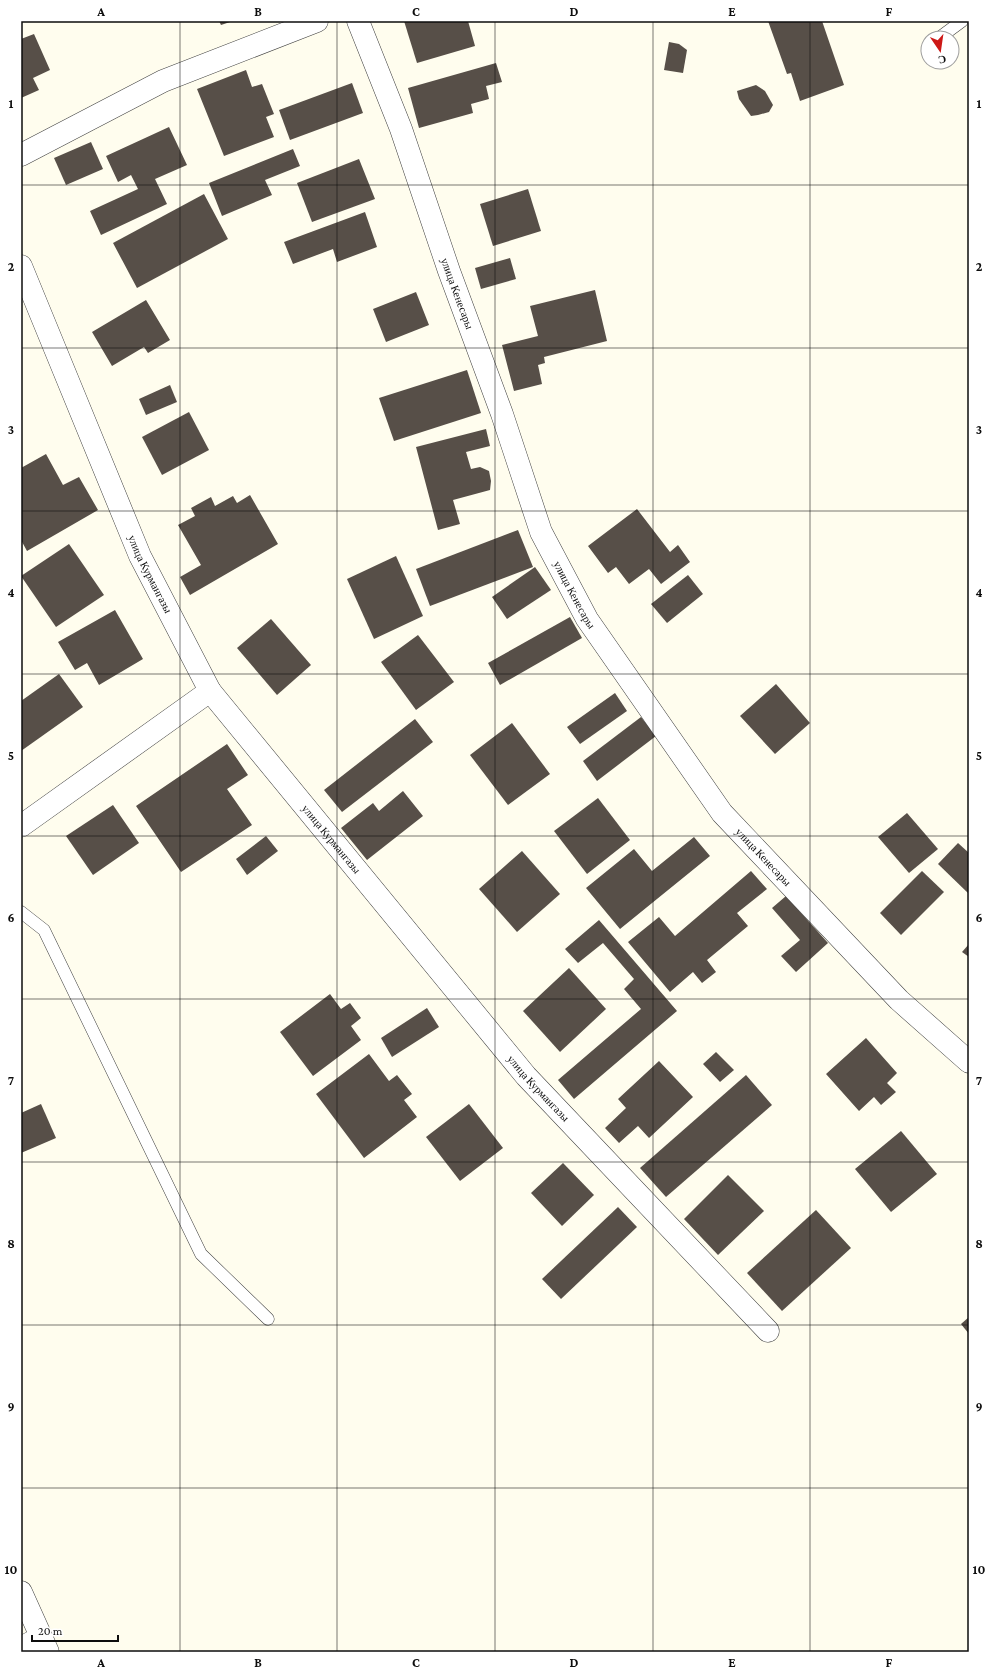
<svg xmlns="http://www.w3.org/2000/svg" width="990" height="1673" font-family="'Crimson Pro',serif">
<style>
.building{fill:#574f48}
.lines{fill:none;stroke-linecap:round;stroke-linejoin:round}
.service-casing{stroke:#404040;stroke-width:13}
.minor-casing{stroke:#404040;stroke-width:23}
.service{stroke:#fff;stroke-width:12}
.minor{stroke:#fff;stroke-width:22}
.grid{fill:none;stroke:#0d0d0d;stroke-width:1;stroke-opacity:0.55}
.labels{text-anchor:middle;stroke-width:4;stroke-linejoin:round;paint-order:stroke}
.street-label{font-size:11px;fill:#0d0d0d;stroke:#fff}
.neatline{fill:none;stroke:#0d0d0d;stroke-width:1.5}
.grid-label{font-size:13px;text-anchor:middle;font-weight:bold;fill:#0d0d0d}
</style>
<rect width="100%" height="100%" fill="#fffdee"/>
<g class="building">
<polygon points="219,21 233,21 221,25"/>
<polygon points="404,21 468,21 475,46 417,63"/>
<polygon points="768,21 822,21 844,85 800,101 791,73 787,74"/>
<polygon points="34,34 50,70 33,78 39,90 21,98 21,39"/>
<polygon points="669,42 679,44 687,50 683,73 664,70"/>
<polygon points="496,63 502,82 486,86 489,99 471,104 473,113 419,128 408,88"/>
<polygon points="246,70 252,87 262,84 274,114 266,117 274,137 224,156 197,89"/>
<polygon points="352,83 363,113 290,140 279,110"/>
<polygon points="756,85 765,91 773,105 769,112 758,115 751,116 739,99 737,91"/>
<polygon points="169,127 187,165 155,179 167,204 101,235 90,211 138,189 131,175 118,182 106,156"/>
<polygon points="91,142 103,169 66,185 54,158"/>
<polygon points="293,149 300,166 265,180 272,195 222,216 209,183"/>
<polygon points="359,159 375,199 312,222 297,183"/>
<polygon points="528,189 541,231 493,246 480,204"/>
<polygon points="204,194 228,239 137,288 113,243"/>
<polygon points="365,212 377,247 337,262 333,249 293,264 284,242"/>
<polygon points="510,258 516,279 481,289 475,268"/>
<polygon points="595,290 607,341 544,357 545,363 538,365 542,384 514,391 502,345 538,336 530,306"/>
<polygon points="416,292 429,325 386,342 373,309"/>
<polygon points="146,300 170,340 148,353 144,347 112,366 92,332"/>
<polygon points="467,370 481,413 394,441 379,398"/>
<polygon points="170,385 177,402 146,415 139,399"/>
<polygon points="189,412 209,450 162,475 142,437"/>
<polygon points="486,429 490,446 466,452 471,469 480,467 489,471 491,481 490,490 453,500 460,524 438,530 416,447"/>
<polygon points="46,454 63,485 79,477 98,510 27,551 21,540 21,468"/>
<polygon points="250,495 278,544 190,595 180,577 201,565 178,525 195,516 191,508 211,497 215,506 233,496 237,503"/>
<polygon points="637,509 670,552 678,545 690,562 661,584 649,569 629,584 616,567 608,573 588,546"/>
<polygon points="518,530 533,567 430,606 416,569"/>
<polygon points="69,544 104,595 56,627 21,576"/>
<polygon points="396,556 423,616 374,639 347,579"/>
<polygon points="535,567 551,590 507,619 492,597"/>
<polygon points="688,575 703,594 667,623 651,604"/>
<polygon points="115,610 143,659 99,685 87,663 75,670 58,642"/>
<polygon points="570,617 582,638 500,685 488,663"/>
<polygon points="271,619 311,665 277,695 237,648"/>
<polygon points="418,635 454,682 416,710 381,662"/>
<polygon points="59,674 83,707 21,751 21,701"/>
<polygon points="776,684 810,723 775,754 740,716"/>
<polygon points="615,693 627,711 580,744 567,727"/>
<polygon points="641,717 656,736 597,781 583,761"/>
<polygon points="415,719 433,742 342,812 324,790"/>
<polygon points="512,723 550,774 508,805 470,755"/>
<polygon points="227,744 248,775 227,789 252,825 181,872 136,806"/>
<polygon points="403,791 423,816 367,860 341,828 373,803 379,811"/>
<polygon points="598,798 630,840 587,874 554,831"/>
<polygon points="113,805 139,843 93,875 66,836"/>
<polygon points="907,813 938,849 909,873 878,837"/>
<polygon points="266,836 278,851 247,875 236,859"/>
<polygon points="694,837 710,856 620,929 586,888 634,849 652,871"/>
<polygon points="958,843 969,853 969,894 938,864"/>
<polygon points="522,851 560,894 517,932 479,889"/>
<polygon points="751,871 767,889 737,913 748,926 707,960 716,972 702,983 693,972 670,992 628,942 659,917 675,936"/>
<polygon points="922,871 944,892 901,935 880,913"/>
<polygon points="786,896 828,943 796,972 781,956 800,940 772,908"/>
<polygon points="599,920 677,1011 574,1099 558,1080 641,1009 624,989 634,979 603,943 578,963 565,949"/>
<polygon points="969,944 969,957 962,952"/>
<polygon points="569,968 606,1009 560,1052 523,1011"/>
<polygon points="330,994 341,1009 350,1003 361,1018 351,1026 361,1040 313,1076 280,1032"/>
<polygon points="427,1008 439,1027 392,1057 381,1038"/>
<polygon points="866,1038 897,1073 887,1083 896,1092 881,1105 874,1097 859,1111 826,1074"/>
<polygon points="716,1052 734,1070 720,1082 703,1064"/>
<polygon points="369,1054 389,1081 397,1075 412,1094 404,1100 417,1117 364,1158 316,1094"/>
<polygon points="659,1061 693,1097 649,1138 638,1126 619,1143 605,1128 626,1108 618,1099"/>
<polygon points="746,1075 772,1105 666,1197 640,1168"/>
<polygon points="41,1104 56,1138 21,1153 21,1113"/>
<polygon points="469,1104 503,1148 460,1181 426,1137"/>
<polygon points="901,1131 937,1174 891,1212 855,1169"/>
<polygon points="563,1163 594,1195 562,1226 531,1193"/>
<polygon points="728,1175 764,1211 718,1255 684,1219"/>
<polygon points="618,1207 637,1227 561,1299 542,1279"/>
<polygon points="816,1210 851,1248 782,1311 747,1273"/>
<polygon points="969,1317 969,1334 961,1324"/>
</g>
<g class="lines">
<g class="service-casing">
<g id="service">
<polyline points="939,38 962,21"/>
<polyline points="21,912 44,930 201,1254 268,1319"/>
</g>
</g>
<g class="minor-casing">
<g id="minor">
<path id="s1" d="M358 21 401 129 449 271 502 414 541 532 587 619 722 813 899 1000 969 1062"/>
<polyline points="21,155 163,81 317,21"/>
<path id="s2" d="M21 266 140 556 210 691 526 1076 768 1331"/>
<polyline points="21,826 210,691"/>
<polyline points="21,1592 48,1652"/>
<polyline points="21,1648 41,1637"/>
</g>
</g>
<use href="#service" class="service"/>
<use href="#minor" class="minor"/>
</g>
<path class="grid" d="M180 21V1652M337 21V1652M495 21V1652M653 21V1652M810 21V1652M21 185H969M21 348H969M21 511H969M21 674H969M21 836H969M21 999H969M21 1162H969M21 1325H969M21 1488H969"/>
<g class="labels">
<g class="street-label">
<text dy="4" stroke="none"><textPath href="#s1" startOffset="290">улица Кенесары</textPath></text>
<text dy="4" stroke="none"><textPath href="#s2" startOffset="334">улица Курмангазы</textPath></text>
<text dy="4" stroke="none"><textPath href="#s1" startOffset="614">улица Кенесары</textPath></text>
<text dy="4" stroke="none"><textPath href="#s2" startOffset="657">улица Курмангазы</textPath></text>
<text dy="4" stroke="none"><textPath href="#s1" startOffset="938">улица Кенесары</textPath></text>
<text dy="4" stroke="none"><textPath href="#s2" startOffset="981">улица Курмангазы</textPath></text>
</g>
</g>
<rect width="990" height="1673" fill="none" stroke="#ffffff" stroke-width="44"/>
<g transform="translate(940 50) rotate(167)"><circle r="19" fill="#ffffff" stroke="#9e9e9e"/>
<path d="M0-3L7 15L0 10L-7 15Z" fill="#cd1816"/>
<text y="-6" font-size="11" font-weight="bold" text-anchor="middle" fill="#0d0d0d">С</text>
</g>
<path d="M32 1635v6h86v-6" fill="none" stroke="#0d0d0d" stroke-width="2"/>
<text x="38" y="1635" font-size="12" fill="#0d0d0d" stroke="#ffffff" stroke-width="3" paint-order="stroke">20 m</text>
<rect x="22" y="22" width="946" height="1629" class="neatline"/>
<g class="grid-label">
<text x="101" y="16">A</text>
<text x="258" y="16">B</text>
<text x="416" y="16">C</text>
<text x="574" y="16">D</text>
<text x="732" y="16">E</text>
<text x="889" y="16">F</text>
<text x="11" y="108">1</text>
<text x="979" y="108">1</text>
<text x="11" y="271">2</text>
<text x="979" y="271">2</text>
<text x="11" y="434">3</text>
<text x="979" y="434">3</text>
<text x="11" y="597">4</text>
<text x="979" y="597">4</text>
<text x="11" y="760">5</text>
<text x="979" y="760">5</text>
<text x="11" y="922">6</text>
<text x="979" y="922">6</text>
<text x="11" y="1085">7</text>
<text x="979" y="1085">7</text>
<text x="11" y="1248">8</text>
<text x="979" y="1248">8</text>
<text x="11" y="1411">9</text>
<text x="979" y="1411">9</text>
<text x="11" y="1574">10</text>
<text x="979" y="1574">10</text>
<text x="101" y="1667">A</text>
<text x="258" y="1667">B</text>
<text x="416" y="1667">C</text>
<text x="574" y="1667">D</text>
<text x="732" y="1667">E</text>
<text x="889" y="1667">F</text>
</g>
</svg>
